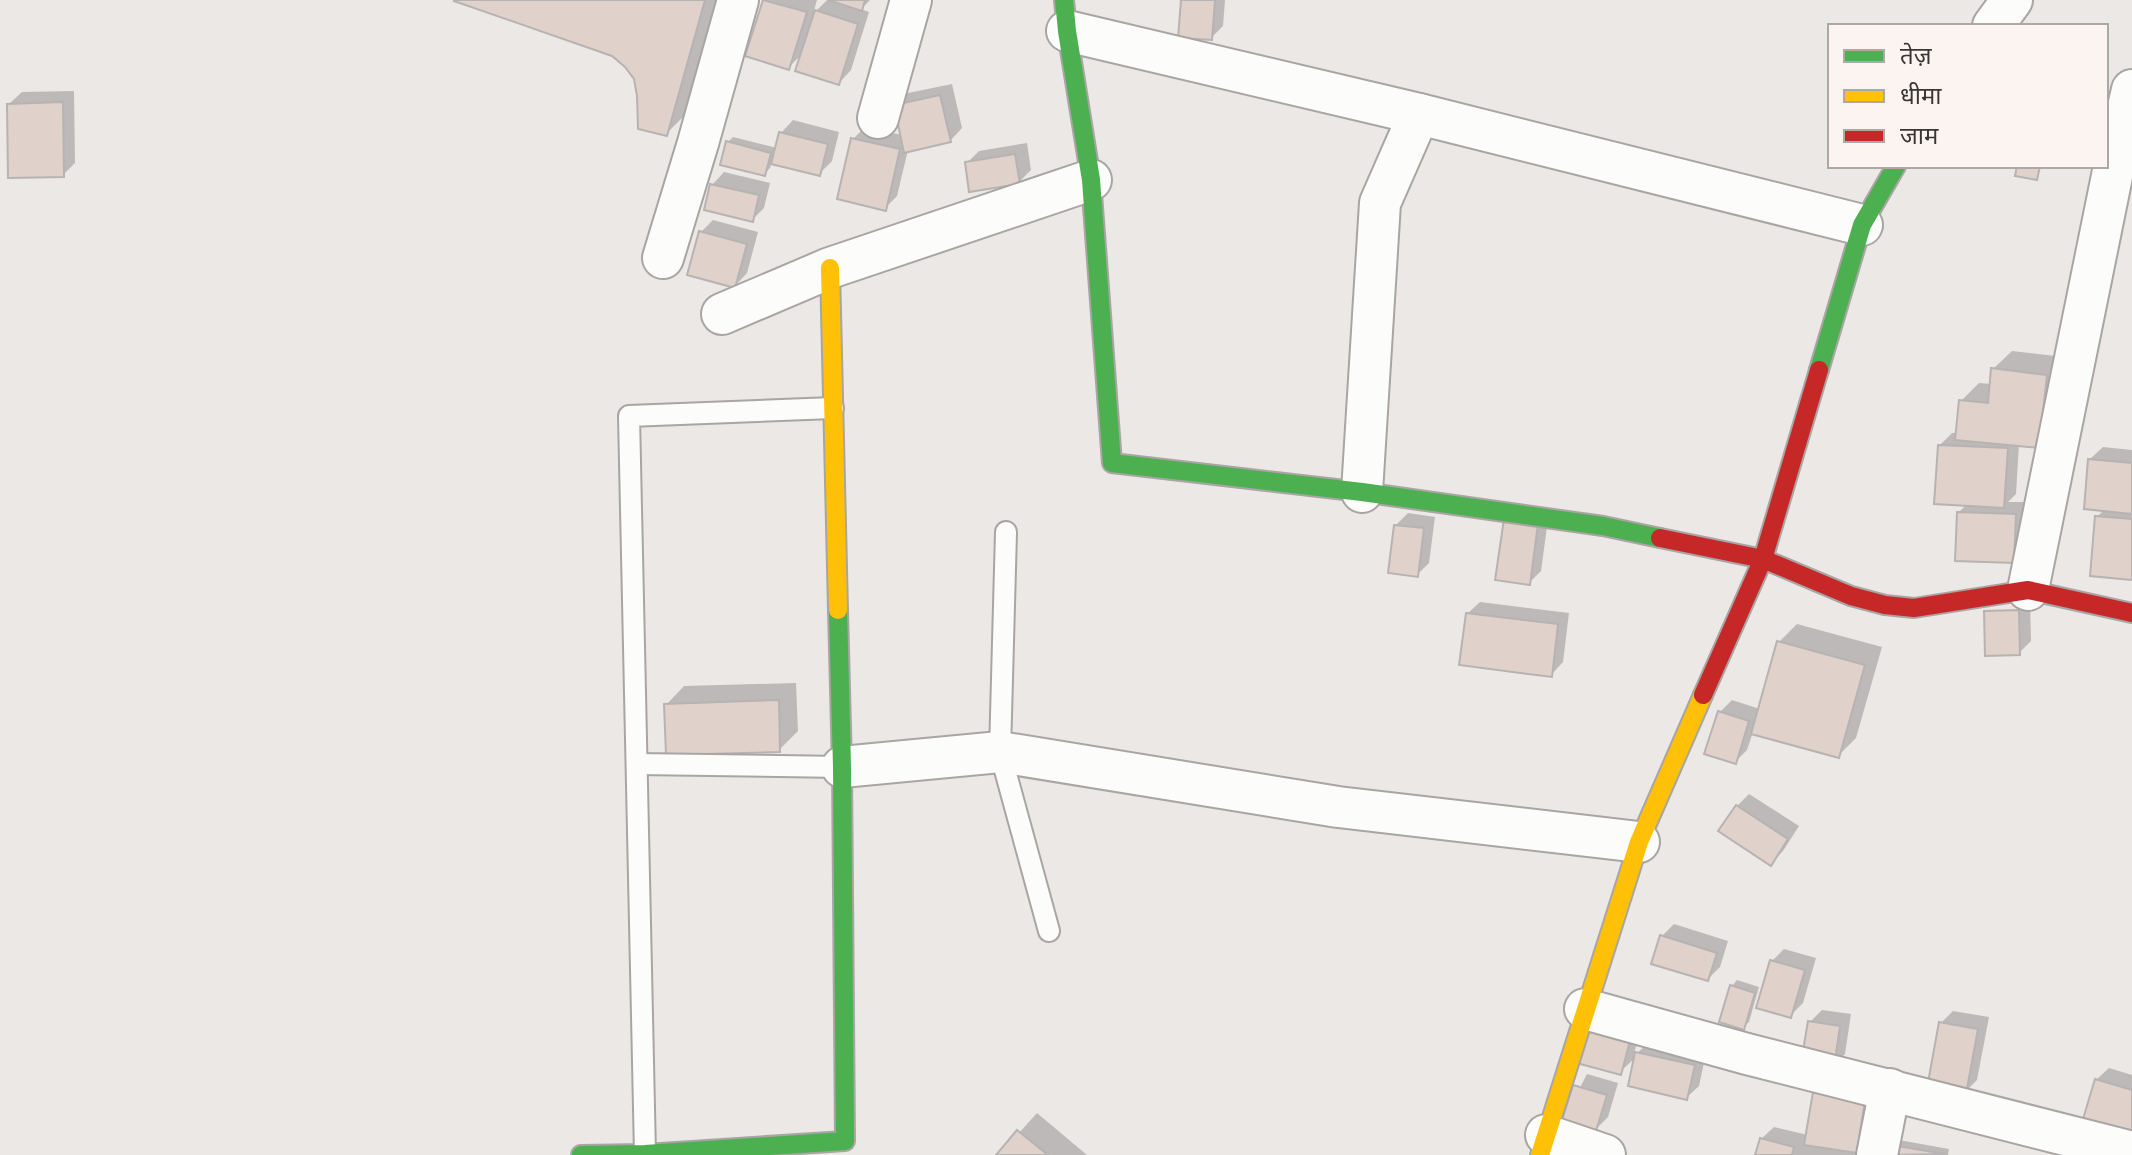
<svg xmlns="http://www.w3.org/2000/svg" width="2132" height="1155" font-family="'Fira Sans','Noto Sans Devanagari',sans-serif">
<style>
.shadow{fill:#0003}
.building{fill:#e1d1cb;stroke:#b6b3b2;stroke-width:2}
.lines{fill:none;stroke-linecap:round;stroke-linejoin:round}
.lane-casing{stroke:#a8a5a4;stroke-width:24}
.street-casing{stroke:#a8a5a4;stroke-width:44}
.fast-casing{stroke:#a8a5a4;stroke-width:22}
.slow-casing{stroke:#a8a5a4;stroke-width:22}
.jam-casing{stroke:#a8a5a4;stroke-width:22}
.lane{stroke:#fcfcfb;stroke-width:20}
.street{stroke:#fcfcfb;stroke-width:40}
.fast{stroke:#4caf50;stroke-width:18}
.slow{stroke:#ffc107;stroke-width:18}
.jam{stroke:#c62828;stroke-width:18}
</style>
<rect width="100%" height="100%" fill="#ece8e6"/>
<g class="shadow">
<polygon points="457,0 721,0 690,110 666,134 636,78 627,66 613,54"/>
<polygon points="765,0 817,0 813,14 827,0 870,0 861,9 869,12 851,70 839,83 803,53 789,67 748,55"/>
<polygon points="1183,0 1225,0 1223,26 1211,38"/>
<polygon points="952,84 962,128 950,141 908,150 897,196 885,208 853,139 865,127 902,135 896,105 908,93"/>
<polygon points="74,91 75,163 63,175 9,104 22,92"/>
<polygon points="793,120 839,132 832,161 820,173 772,162 770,168 764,174 728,142 733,137 777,148 781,133"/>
<polygon points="1027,143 1031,170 1019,182 967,163 979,151"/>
<polygon points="724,172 770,183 764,208 752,220 712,185"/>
<polygon points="713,220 758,232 747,273 735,286 701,232"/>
<polygon points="2012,351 2064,357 2057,428 2019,444 2016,494 2008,502 2028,502 2014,561 1959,512 1967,504 1940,445 1952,433 1958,433 1961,401 1979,383 1992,384 1993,369"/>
<polygon points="2103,447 2132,450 2132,578 2097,517 2105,509 2090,459"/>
<polygon points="1518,508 1549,512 1541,571 1529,583"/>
<polygon points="1408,513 1435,517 1429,563 1417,575 1396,525"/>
<polygon points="2030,598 2031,641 2019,653 1987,654"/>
<polygon points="1480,602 1569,613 1563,662 1551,675 1467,614"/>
<polygon points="1797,624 1882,647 1856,738 1838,756 1753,732 1747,750 1735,762 1720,712 1732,700 1760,709 1779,642"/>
<polygon points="796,683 798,731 779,750 666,705 684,686"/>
<polygon points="1749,794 1799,826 1783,851 1771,863 1737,806"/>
<polygon points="1674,924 1728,941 1720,967 1708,979 1662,936"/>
<polygon points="1784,949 1816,958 1803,1003 1791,1015 1772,961"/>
<polygon points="1737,980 1759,987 1749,1022 1743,1027 1732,986"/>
<polygon points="1822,1010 1851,1014 1845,1054 1833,1066 1810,1022"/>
<polygon points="1953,1011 1989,1017 1977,1080 1965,1092 1941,1023"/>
<polygon points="1641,1029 1633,1057 1650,1041 1706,1053 1699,1086 1686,1098 1637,1056 1620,1072 1576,1060"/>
<polygon points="2109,1068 2132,1075 2132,1131 2096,1080"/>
<polygon points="1587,1074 1618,1083 1608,1117 1596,1129 1564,1119"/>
<polygon points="1827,1081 1876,1089 1867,1155 1757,1155 1761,1139 1774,1127 1808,1135 1815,1093"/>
<polygon points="1037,1113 1087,1155 999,1155"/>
<polygon points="1899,1140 1949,1149 1948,1155 1891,1155"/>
</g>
<g class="building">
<polygon points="455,0 705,0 667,136 638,129 637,96 634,79 625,67 612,56 454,1"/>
<polygon points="763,0 807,12 789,70 745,56"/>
<polygon points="828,0 865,0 862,11"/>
<polygon points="1181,0 1215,0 1212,40 1178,38"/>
<polygon points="815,10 858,24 839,85 795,71"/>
<polygon points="940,95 951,142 904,153 894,105"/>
<polygon points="63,102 64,177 8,178 7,104"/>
<polygon points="779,132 828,144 820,176 771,164"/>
<polygon points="851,138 900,149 886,211 837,199"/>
<polygon points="726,141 771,153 765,176 720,165"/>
<polygon points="1015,154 1020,184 969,192 965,162"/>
<polygon points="2017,166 2040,166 2037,180 2015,176"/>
<polygon points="710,184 759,195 753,222 704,210"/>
<polygon points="699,231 747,244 735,288 687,275"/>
<polygon points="1991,368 2047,375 2039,448 1955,440 1959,400 1988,403"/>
<polygon points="1938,445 2008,448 2004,508 1934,504"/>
<polygon points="2088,459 2132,463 2132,514 2084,509"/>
<polygon points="1957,512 2016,514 2014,563 1955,561"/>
<polygon points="2095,516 2132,519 2132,580 2090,576"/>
<polygon points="1504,519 1538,524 1530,585 1495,580"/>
<polygon points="1394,525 1424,528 1418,577 1388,573"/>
<polygon points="2019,610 2020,655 1985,656 1984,611"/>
<polygon points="1466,613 1558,624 1552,677 1459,665"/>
<polygon points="1777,641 1865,665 1839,758 1751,734"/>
<polygon points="779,700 780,752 666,755 664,704"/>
<polygon points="1718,711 1749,721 1736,764 1704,754"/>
<polygon points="1736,805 1788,839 1771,866 1718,831"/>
<polygon points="1660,935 1717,953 1708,981 1651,964"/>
<polygon points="1770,960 1805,970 1791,1018 1756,1008"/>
<polygon points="1730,985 1755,993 1744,1030 1719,1022"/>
<polygon points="1808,1021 1840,1026 1834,1068 1801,1063"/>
<polygon points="1939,1022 1978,1029 1966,1094 1927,1088"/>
<polygon points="1583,1027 1630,1041 1621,1075 1573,1062"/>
<polygon points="1635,1052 1695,1065 1687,1100 1628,1086"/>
<polygon points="2095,1079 2132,1090 2132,1134 2083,1119"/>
<polygon points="1573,1085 1607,1095 1596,1131 1562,1120"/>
<polygon points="1813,1092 1865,1101 1857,1153 1804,1145"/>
<polygon points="1017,1130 1048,1155 996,1155"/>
<polygon points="1760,1138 1794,1147 1792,1155 1755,1155"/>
<polygon points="1891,1145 1945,1154 1889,1155"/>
</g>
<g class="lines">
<g class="lane-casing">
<g id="lane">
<polyline points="1006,532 1000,752 1049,931"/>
<polyline points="637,764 842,767"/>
<polyline points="645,1154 629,416 833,408"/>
</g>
</g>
<g class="street-casing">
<g id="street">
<polyline points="1993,26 2012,0"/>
<polyline points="1067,31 1419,114 1862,225"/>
<polyline points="878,118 911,0"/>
<polyline points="663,258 698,143 738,0"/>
<polyline points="722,314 830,268 1091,180"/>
<polyline points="1362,492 1380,203 1419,114"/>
<polyline points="2028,590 2113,171 2132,90"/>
<polyline points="842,767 1000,752 1338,807 1639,842"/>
<polyline points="1585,1009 1747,1054 2132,1152"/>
<polyline points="1546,1135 1605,1155"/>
<polyline points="1877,1155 1890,1089"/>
</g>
</g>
<g class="fast-casing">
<g id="fast">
<polyline points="1064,0 1067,31 1091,180 1112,463 1362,492 1603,526 1660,538"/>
<polyline points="1819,370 1862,225 1896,166"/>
<polyline points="581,1155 645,1154 845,1141 842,767 838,610"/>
</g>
</g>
<g class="slow-casing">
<g id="slow">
<polyline points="830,268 838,610"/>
<polyline points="1540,1155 1639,842 1703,695"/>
</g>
</g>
<g class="jam-casing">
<g id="jam">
<polyline points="1660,538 1763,559 1851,596 1885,605 1914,608 2028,590 2132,613"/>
<polyline points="1703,695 1763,559 1819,370"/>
</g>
</g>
<use href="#lane" class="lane"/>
<use href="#street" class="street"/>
<use href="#fast" class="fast"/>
<use href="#slow" class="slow"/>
<use href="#jam" class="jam"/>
</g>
<rect x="1828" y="24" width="280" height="144" fill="#fbf4f1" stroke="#ada8a6" stroke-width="2"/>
<rect x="1844" y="50" width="40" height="12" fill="#4caf50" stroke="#ada8a6" stroke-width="2"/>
<text x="1900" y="64" font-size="24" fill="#393635">तेज़</text>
<rect x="1844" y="90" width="40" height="12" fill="#ffc107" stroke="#ada8a6" stroke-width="2"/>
<text x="1900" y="104" font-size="24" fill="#393635">धीमा</text>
<rect x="1844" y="130" width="40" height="12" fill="#c62828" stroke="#ada8a6" stroke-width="2"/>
<text x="1900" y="144" font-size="24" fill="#393635">जाम</text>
</svg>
